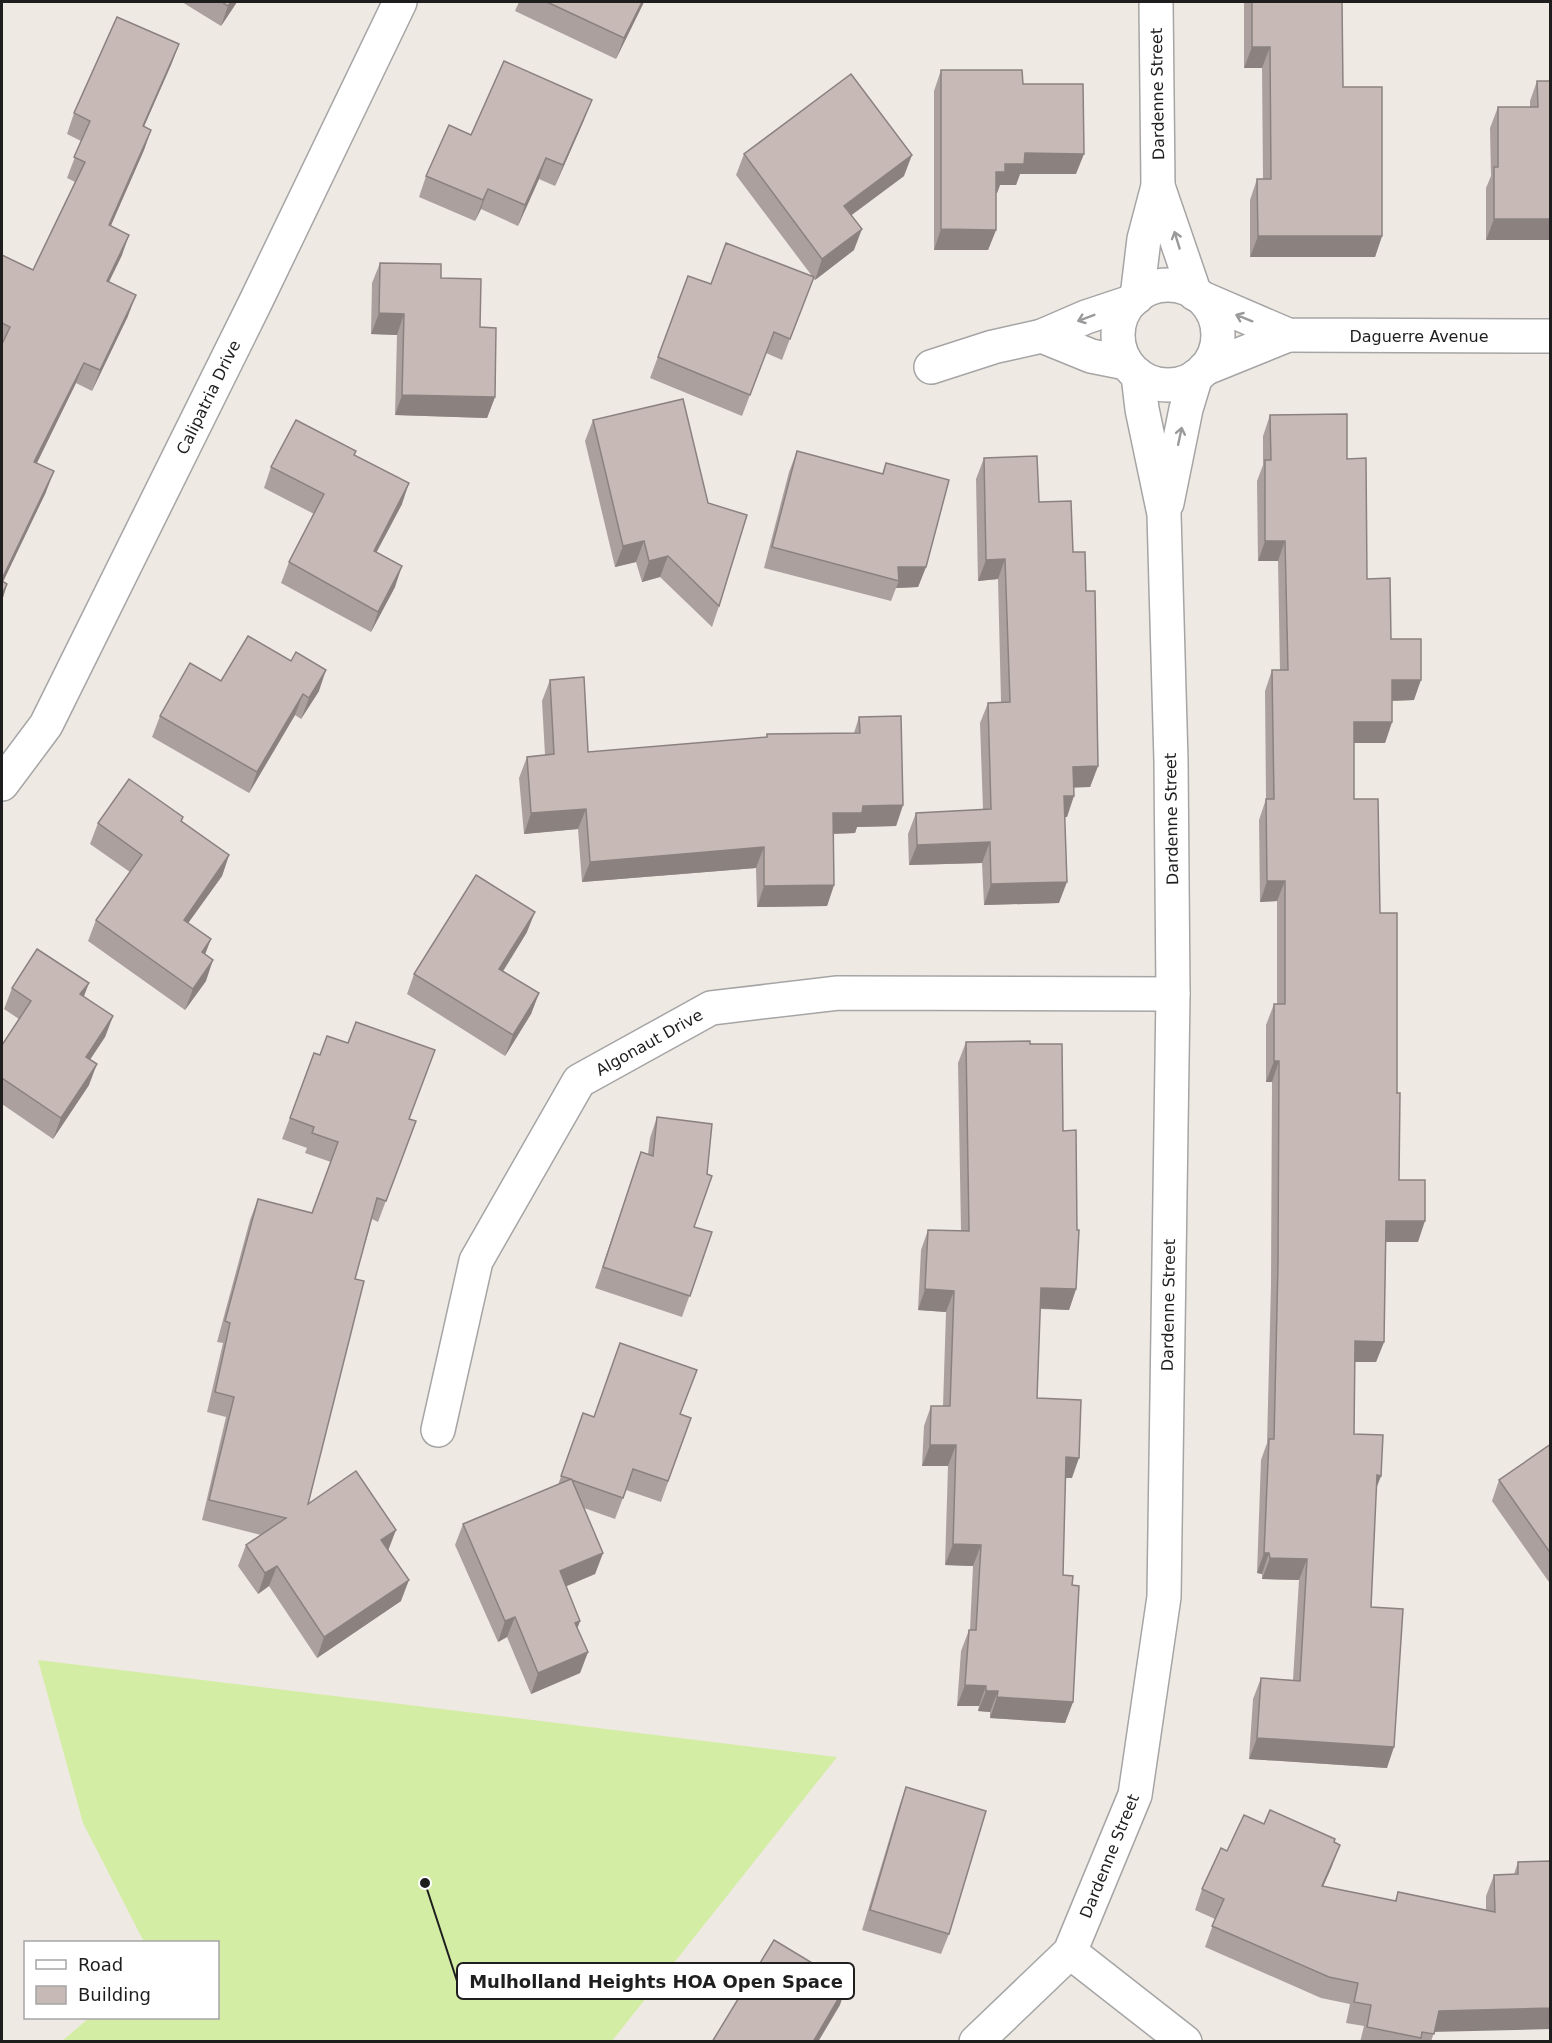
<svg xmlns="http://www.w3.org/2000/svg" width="1552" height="2043" font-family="'DejaVu Sans',sans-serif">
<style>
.grass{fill:#d4eda5}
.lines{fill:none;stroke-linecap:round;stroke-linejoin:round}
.minor-casing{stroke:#a5a5a5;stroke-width:36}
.minor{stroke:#fff;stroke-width:33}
.wall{fill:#aba09d}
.shaded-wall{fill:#8b827f}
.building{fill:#c7bab6;stroke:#8b827f;stroke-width:1.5}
.oneway{stroke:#9a9a9a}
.labels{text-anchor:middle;stroke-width:4.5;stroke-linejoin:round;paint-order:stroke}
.street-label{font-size:16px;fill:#1e1e1e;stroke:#fff}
.leader{fill:none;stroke:#1e1e1e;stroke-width:2}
.callout-dot{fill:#1e1e1e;stroke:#fff;stroke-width:2}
.callout{fill:#fff;stroke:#1e1e1e;stroke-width:2}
.callout-label{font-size:18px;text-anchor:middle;font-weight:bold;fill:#1e1e1e}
</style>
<rect width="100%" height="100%" fill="#efe9e3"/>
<polygon class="grass" points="38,1660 837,1757 612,2041 62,2041 89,2018 218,2018 218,1942 144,1942 83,1823"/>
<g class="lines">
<g class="minor-casing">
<g id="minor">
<polyline points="1158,186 1195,294"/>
<circle cx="1168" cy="335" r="50"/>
<polyline points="1137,297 1144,239 1158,186 1156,2"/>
<polyline points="1202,298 1288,335 1550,336"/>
<polyline points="1042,336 1091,356 1126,363"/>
<polyline points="931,367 993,347 1042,336 1086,317 1131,302"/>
<polyline points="1204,369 1288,335"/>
<polyline points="1167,503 1186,409 1196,376"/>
<polyline points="2,784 46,725 256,301 400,2"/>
<polyline points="438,1430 476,1261 579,1081 711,1008 838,993 1173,994"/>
<polyline points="1070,1952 1185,2042"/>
<polyline points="976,2042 1070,1952 1135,1795 1164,1597 1173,994 1171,761 1164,514 1142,409 1138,375"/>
</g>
</g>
<use href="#minor" class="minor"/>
</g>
<g class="wall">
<polygon points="182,2 237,2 221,26"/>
<polygon points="519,2 644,2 616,59 515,11"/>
<polygon points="1244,2 1342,2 1343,87 1382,236 1375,257 1250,257 1250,200 1257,179 1263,179 1262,68 1244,68"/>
<polygon points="179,44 171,65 144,126 151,130 144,150 111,225 122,255 109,282 128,316 92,391 76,383 37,463 46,492 3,581 7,584 2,601 2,255 33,270 75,182 67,178 81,141 67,134 74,113"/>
<polygon points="941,70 1023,84 1076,174 1020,174 1016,185 1000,185 997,193 996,193 996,230 988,250 934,250 934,91"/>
<polygon points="1537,81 1551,81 1551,240 1486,240 1486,188 1491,176 1490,128 1498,107 1530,107 1530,101"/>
<polygon points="584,120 555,186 539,179 518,226 481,209 475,221 419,197 426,176 471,135"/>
<polygon points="744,154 904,176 851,215 854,250 815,280 813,278 782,360 766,353 742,416 650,378 688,276 711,284 812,276 736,175"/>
<polygon points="380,263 441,278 495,397 487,418 395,415 397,335 371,334 372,283"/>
<polygon points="1270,415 1347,459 1367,579 1414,700 1392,701 1392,722 1385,743 1354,743 1354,799 1380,913 1397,1093 1399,1180 1418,1242 1386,1242 1384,1342 1376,1362 1355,1362 1354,1434 1381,1476 1376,1489 1371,1607 1387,1768 1249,1759 1253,1699 1261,1678 1293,1680 1299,1580 1262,1579 1262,1574 1257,1573 1261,1460 1267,1443 1271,1285 1272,1082 1266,1082 1266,1025 1274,1004 1277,1004 1277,901 1260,902 1259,820 1266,799 1265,691 1272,670 1280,670 1278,561 1258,561 1257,481 1263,465 1263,436"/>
<polygon points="593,420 708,503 719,606 712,627 660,577 642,582 636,562 615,567 585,441"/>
<polygon points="797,451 882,474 886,463 926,567 918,587 896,588 891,601 764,568 789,472"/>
<polygon points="354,455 402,504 376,553 395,587 371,632 281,583 289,562 314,514 264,488 271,467"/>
<polygon points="984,458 1039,502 1073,552 1086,591 1098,766 1090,787 1074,787 1067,817 1064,817 1059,903 984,905 982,863 909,865 908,834 916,813 983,810 980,723 988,703 1001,702 998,579 978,581 976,479"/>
<polygon points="550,680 588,752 766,737 767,734 854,733 859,717 903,805 896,826 857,827 855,833 833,834 834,885 827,906 757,907 756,868 582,882 578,829 524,834 519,778 527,757 545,755 542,701"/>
<polygon points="221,681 319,691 301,719 295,715 249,793 152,737 160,716"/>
<polygon points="183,817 182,821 229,855 222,876 188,923 205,955 206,981 185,1010 88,941 96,920 130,872 90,844 98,823"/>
<polygon points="527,932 503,971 539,993 531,1014 505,1056 407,994 414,974"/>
<polygon points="12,988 84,997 113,1016 105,1037 90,1060 89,1085 53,1139 2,1104 2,1045 19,1019 4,1009"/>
<polygon points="966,1042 1030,1044 1063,1131 1076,1289 1069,1310 1040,1309 1037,1398 1072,1478 1065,1478 1063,1575 1072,1585 1073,1702 1065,1723 990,1718 990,1712 978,1711 979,1706 957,1706 961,1651 969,1630 970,1630 973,1566 945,1565 948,1466 922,1466 924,1426 931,1406 943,1406 946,1312 918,1310 921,1250 928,1230 961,1231 958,1063"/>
<polygon points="314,1053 409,1119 408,1142 378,1222 372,1219 355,1279 308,1504 388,1550 401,1601 317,1658 269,1586 258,1594 238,1566 246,1545 261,1535 202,1520 226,1417 207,1412 223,1343 217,1342 250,1220 258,1199 312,1213 331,1162 305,1153 307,1148 282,1139"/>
<polygon points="657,1117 694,1227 712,1232 682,1317 595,1288 641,1152 648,1154 650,1138"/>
<polygon points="583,1413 594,1417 680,1414 691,1418 661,1502 626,1490 615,1519 584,1508 603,1553 595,1574 566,1586 577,1628 588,1652 580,1673 531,1694 507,1637 498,1642 455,1545 463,1524 558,1485"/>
<polygon points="1551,1444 1551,1585 1492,1501 1499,1480"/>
<polygon points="906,1787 949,1934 941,1954 862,1930 899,1807"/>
<polygon points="1264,1824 1334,1842 1332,1866 1323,1886 1395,1901 1398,1892 1486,1910 1486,1896 1494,1875 1514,1874 1518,1862 1551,1861 1434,2032 1431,2042 1360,2042 1364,2026 1346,2023 1350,2004 1321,1998 1205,1947 1215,1919 1195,1910 1202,1889 1227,1851"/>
</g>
<g class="shaded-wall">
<polygon points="231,2 237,2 221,26 228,6"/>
<polygon points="642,2 644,2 616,59 624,38"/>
<polygon points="179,44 171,65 135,147 143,126"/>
<polygon points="1252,47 1270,47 1262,68 1244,68"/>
<polygon points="592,100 584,120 555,186 563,165"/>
<polygon points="151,130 144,150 102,246 109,225"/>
<polygon points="1025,153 1084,154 1076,174 1020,174 1016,185 1000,185 997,193 989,193 996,172 1005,164"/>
<polygon points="912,155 904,176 837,226 844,206"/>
<polygon points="546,158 539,179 518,226 525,205"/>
<polygon points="488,189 481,209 475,221 483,200"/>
<polygon points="1494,219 1551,219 1551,240 1486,240"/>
<polygon points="862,229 854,250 815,280 822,259"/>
<polygon points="941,229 996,230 988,250 934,250"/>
<polygon points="129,235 122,255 99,302 107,281"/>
<polygon points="1258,236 1382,236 1375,257 1250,257"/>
<polygon points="136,295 128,316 92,391 100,370"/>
<polygon points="379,313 404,314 397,335 371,334"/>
<polygon points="84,363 76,383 27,483 34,462"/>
<polygon points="402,395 495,397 487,418 395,415"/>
<polygon points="54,471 46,492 2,584 2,579"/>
<polygon points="409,483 402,504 366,572 374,551"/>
<polygon points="644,541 636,562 615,567 623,546"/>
<polygon points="1265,541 1285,541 1278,561 1258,561"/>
<polygon points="668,556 660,577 642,582 649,561"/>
<polygon points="1005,559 998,579 978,581 986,560"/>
<polygon points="402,566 395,587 371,632 378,612"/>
<polygon points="898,567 926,567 918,587 896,588 899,581"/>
<polygon points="7,584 2,601 2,594"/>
<polygon points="326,670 319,691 301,719 309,698"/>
<polygon points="1392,680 1421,680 1414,700 1384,701"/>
<polygon points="303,694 295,715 249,793 257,772"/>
<polygon points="1354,722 1392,722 1385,743 1347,743"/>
<polygon points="1098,766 1090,787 1066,788 1073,767"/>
<polygon points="1064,796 1074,796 1067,817 1056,817"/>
<polygon points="903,805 896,826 857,827 855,833 825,834 833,813 863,806"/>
<polygon points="586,809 578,829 524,834 531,813"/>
<polygon points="990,842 982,863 909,865 917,845"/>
<polygon points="764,847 756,868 582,882 590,862"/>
<polygon points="229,855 222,876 176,940 184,920"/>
<polygon points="1267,881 1285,881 1277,901 1260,902"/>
<polygon points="1067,882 1059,903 984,905 991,884"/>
<polygon points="834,885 827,906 757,907 764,886"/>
<polygon points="535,912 527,932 492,989 499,969"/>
<polygon points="211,939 203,960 202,952"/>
<polygon points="213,960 206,981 185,1010 193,989"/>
<polygon points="89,983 81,1004 80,994"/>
<polygon points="539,993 531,1014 505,1056 513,1035"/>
<polygon points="113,1016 105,1037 78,1077 86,1057"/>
<polygon points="1274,1061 1279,1061 1272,1082 1266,1082"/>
<polygon points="97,1064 89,1085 53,1139 61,1118"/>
<polygon points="1386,1221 1425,1221 1418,1242 1379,1242"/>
<polygon points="1041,1288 1076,1289 1069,1310 1034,1308"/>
<polygon points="925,1289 954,1291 946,1312 918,1310"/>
<polygon points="1355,1341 1384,1342 1376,1362 1347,1362"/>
<polygon points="930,1445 956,1445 948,1466 922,1466"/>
<polygon points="1066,1457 1079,1458 1072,1478 1058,1478"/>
<polygon points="1377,1475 1381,1476 1373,1496"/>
<polygon points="396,1530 388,1551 381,1540"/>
<polygon points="953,1544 981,1545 973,1566 945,1565"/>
<polygon points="603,1553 595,1574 553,1592 560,1571"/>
<polygon points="1264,1553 1269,1553 1262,1574 1257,1573"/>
<polygon points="1270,1558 1307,1559 1299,1580 1262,1579"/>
<polygon points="277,1566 269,1586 258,1594 265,1573"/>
<polygon points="409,1580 401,1601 317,1658 324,1637"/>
<polygon points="515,1617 507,1637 498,1642 505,1621"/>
<polygon points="580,1621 573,1641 575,1623"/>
<polygon points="588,1652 580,1673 531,1694 538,1673"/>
<polygon points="965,1685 986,1686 979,1706 957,1706"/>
<polygon points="986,1691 998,1691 990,1712 978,1711"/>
<polygon points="997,1697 1073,1702 1065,1723 990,1718"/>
<polygon points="1257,1738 1394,1747 1387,1768 1249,1759"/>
<polygon points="1340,1845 1332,1866 1314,1907 1322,1886"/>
<polygon points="847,1984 840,2005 818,2042 813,2042"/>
<polygon points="1551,2008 1551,2029 1431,2032 1439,2011"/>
</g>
<g class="building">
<polygon points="222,2 231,2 228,6"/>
<polygon points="547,2 642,2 624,38"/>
<polygon points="1252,2 1342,2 1343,87 1382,87 1382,236 1258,236 1257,179 1271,179 1270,47 1252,47"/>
<polygon points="117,17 179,44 143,126 151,130 109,225 129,235 107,281 136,295 100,370 84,363 34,462 54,471 2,579 2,344 10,327 2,323 2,255 33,270 85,162 74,157 90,121 74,113"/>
<polygon points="504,61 592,100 563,165 546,158 525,205 488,189 483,200 426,176 449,125 471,135"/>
<polygon points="941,70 1022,70 1023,84 1083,84 1084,154 1025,153 1024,164 1005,164 1005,172 996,172 996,230 941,229"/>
<polygon points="851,74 912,155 844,206 862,229 822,259 744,154"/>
<polygon points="1537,81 1551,81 1551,219 1494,219 1494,167 1498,167 1498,107 1538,107"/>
<polygon points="726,243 814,277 790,339 774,332 750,395 658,357 688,276 711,284"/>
<polygon points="380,263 441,264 441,278 481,279 480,327 496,328 495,397 402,395 404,314 379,313"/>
<polygon points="683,399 708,503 747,515 719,606 668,556 649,561 644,541 623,546 593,420"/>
<polygon points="1347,414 1347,459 1366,458 1367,579 1390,578 1391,639 1421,639 1421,680 1392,680 1392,722 1354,722 1354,799 1378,799 1380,913 1397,913 1397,1093 1400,1093 1399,1180 1425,1180 1425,1221 1386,1221 1384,1342 1355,1341 1354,1434 1383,1435 1381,1476 1377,1475 1371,1607 1403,1609 1394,1747 1257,1738 1261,1678 1300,1681 1307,1559 1270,1558 1269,1553 1264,1553 1269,1439 1274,1439 1278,1264 1279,1061 1274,1061 1274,1004 1285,1004 1285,881 1267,881 1266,799 1274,799 1272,670 1288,670 1285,541 1265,541 1265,460 1271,460 1270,415"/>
<polygon points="296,420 356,451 354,455 409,483 374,551 402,566 378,612 289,562 324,494 271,467"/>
<polygon points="797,451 883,474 886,463 949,480 926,567 898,567 899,581 772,547"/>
<polygon points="1037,456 1039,502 1071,501 1073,552 1085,552 1086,591 1095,591 1098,766 1073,767 1074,796 1064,796 1067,882 991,884 990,842 917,845 916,813 991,809 988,703 1010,702 1005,559 986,560 984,458"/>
<polygon points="2,581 7,584 2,594"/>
<polygon points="248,636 291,661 296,652 326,670 309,698 303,694 257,772 160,716 190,663 221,681"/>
<polygon points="584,677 588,752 767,737 767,734 860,733 859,717 901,716 903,805 863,806 862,813 833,813 834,885 764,886 764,847 590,862 586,809 531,813 527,757 554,754 550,680"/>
<polygon points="129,779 183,817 181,821 229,855 184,920 211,939 202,952 213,960 193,989 96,920 142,855 98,823"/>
<polygon points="476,875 535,912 499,969 539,993 513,1035 414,974"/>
<polygon points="37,949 89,983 80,994 113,1016 86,1057 97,1064 61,1118 2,1078 2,1045 31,1001 12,988"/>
<polygon points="356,1022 435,1050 409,1119 416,1121 386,1201 377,1198 355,1279 364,1281 308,1504 356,1471 396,1530 381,1540 409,1580 324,1637 277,1566 265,1573 246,1545 286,1518 209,1500 234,1397 215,1392 230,1323 225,1321 258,1199 312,1213 338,1142 312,1133 314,1127 290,1118 314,1053 320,1055 327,1036 348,1043"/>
<polygon points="1030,1041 1030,1044 1062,1044 1063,1131 1076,1130 1077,1230 1079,1230 1076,1289 1041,1288 1037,1398 1081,1400 1079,1458 1066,1457 1063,1575 1073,1576 1072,1585 1079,1586 1073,1702 997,1697 998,1691 986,1691 986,1686 965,1685 969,1630 976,1630 981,1545 953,1544 956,1445 930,1445 931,1406 950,1406 954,1291 925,1289 928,1230 969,1231 966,1042"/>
<polygon points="657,1117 712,1124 707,1174 712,1176 694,1227 712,1232 690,1296 603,1267 641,1152 653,1156"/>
<polygon points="620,1343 697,1370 680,1414 691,1418 668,1481 633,1469 623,1498 572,1480 603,1553 560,1571 580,1621 575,1623 588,1652 538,1673 515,1617 505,1621 463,1524 571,1479 561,1476 583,1413 594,1417"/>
<polygon points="1551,1444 1551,1554 1499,1480"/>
<polygon points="906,1787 986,1811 949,1934 870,1910"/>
<polygon points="1270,1810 1335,1839 1334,1842 1340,1845 1322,1886 1396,1901 1398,1892 1495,1912 1494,1875 1518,1874 1518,1862 1551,1861 1551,2008 1439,2011 1434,2034 1422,2032 1421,2038 1367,2027 1371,2005 1354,2002 1358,1983 1329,1977 1212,1926 1224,1899 1202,1889 1221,1848 1227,1851 1244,1815 1264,1824"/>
<polygon points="774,1940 847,1984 813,2042 712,2042"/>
</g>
<defs><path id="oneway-shaft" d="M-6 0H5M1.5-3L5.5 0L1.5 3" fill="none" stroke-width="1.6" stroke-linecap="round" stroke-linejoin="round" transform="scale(1.5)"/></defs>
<g class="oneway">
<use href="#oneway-shaft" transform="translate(1177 240) rotate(-107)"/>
<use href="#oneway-shaft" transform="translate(1086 318) rotate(159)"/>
<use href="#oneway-shaft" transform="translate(1244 318) rotate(-158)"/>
<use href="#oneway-shaft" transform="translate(1180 436) rotate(-78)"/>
</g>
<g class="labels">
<g class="street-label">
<text transform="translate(1157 94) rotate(-91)" y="6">Dardenne Street</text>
<text x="1419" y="342">Daguerre Avenue</text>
<text transform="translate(208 397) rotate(-64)" y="6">Calipatria Drive</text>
<text transform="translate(1171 819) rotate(-91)" y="6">Dardenne Street</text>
<text transform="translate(649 1042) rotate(-29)" y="6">Algonaut Drive</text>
<text transform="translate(1168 1305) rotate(-89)" y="6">Dardenne Street</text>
<text transform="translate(1109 1856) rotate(-68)" y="6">Dardenne Street</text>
</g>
</g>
<path class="leader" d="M425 1883L457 1981"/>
<circle class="callout-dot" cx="425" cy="1883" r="6"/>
<rect class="callout" x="457" y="1963" width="397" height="36" rx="6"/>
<g class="callout-label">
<text x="656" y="1988">Mulholland Heights HOA Open Space</text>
</g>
<rect width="1552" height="2043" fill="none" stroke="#1e1e1e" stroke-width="6"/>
<rect x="24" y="1941" width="195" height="78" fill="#ffffff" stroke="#a5a5a5" stroke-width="1.5"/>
<rect x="36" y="1960" width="30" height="9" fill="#ffffff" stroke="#a5a5a5" stroke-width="1.5"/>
<text x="78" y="1971" font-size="18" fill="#1e1e1e">Road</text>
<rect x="36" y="1986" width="30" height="18" fill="#c7bab6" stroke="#a5a5a5" stroke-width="1.5"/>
<text x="78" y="2001" font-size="18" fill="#1e1e1e">Building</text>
</svg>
